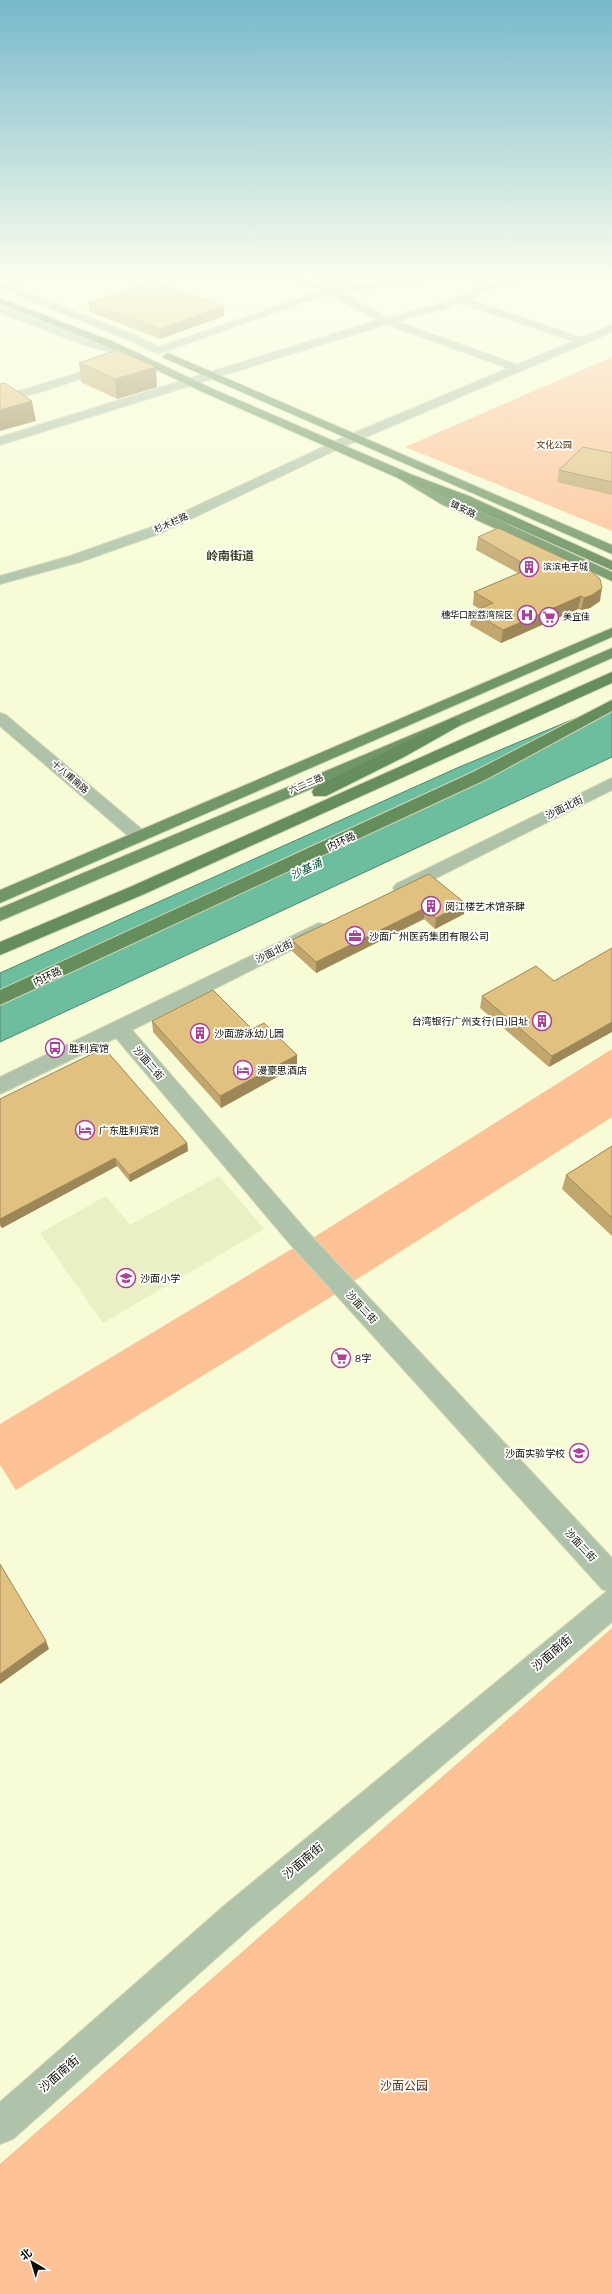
<svg xmlns="http://www.w3.org/2000/svg" width="612" height="2294" font-family="Mulish,'Noto Sans SC',sans-serif">
<style>
.built{fill:#eaefc4}
.green{fill:#fdc196}
.water{fill:#6dbd9f;stroke:#508870}
.lines{fill:none;stroke-linecap:round;stroke-linejoin:round}
.minor-casing{stroke:#d2d6b4;stroke-width:2}
.tertiary-casing{stroke:#d2d6b4;stroke-width:2}
.primary-casing{stroke:#d2d6b4;stroke-width:2}
.trunk-casing{stroke:#d2d6b4;stroke-width:2}
.minor{fill:#afc3aa;fill-rule:evenodd}
.tertiary{fill:#afc3aa;fill-rule:evenodd}
.primary{fill:#719669;fill-rule:evenodd}
.trunk{fill:#668e5d;fill-rule:evenodd}
.wall{fill:#c1a66d}
.shaded-wall{fill:#9d8759}
.building{fill:#e0c17f;stroke:#9d8759}
.labels{text-anchor:middle;stroke-width:3.5;stroke-linejoin:round;paint-order:stroke}
.far-park-label{font-size:9px;fill:#57300f;stroke:#fff}
.far-street-label{font-size:9px;fill:#0d0d03;stroke:#fff}
.far-poi-label{font-size:9px;fill:#0d0d03;stroke:#fff;text-anchor:start}
.street-label{font-size:10px;fill:#0d0d03;stroke:#fff}
.poi-label{font-size:10px;fill:#0d0d03;stroke:#fff;text-anchor:start}
.water-label{font-size:11px;font-style:italic;fill:#024a37;stroke:#fff}
.far-district-label{font-size:12px;font-weight:bold;fill:#404324;stroke:#fff}
.near-street-label{font-size:12px;fill:#0d0d03;stroke:#fff}
.near-park-label{font-size:12px;fill:#57300f;stroke:#fff}
</style>
<rect width="100%" height="100%" fill="#f7fcd6"/>
<polygon class="built" points="219,1176 264,1229 103,1323 40,1233 106,1196 130,1225"/>
<g class="green">
<polygon points="612,357 612,531 405,447"/>
<polygon points="612,1049 612,1117 351,1283 311,1239"/>
<polygon points="295,1247 339,1292 16,1490 0,1465 0,1424"/>
<polygon points="612,1628 612,2294 0,2294 0,2164"/>
</g>
<polygon class="water" points="612,703 612,757 0,1042 0,973 457,768"/>
<g class="lines">
<g class="minor-casing">
<g id="minor">
<polygon points="0,282 139,337 159,347 327,289 333,289 335,291 158,354 131,341 0,288"/>
<polygon points="461,297 586,339 587,341 586,343 578,343 457,302 456,300"/>
<polygon points="0,306 93,341 141,354 142,356 137,359 85,345 0,313"/>
<polygon points="387,318 521,366 522,368 517,371 513,370 383,323 383,319"/>
<polygon points="110,363 115,366 114,368 37,393 0,401 0,395 30,388"/>
<polygon points="334,442 338,443 340,446 338,449 159,534 80,562 0,584 0,576 70,556 149,528"/>
<polygon points="612,778 612,790 408,892 402,894 396,892 393,888 396,884"/>
<polygon points="319,923 326,925 328,929 326,933 132,1030 306,1230 612,1558 612,1622 249,1929 13,2139 0,2144 0,2102 225,1905 607,1591 602,1589 290,1244 116,1038 0,1094 0,1077"/>
</g>
</g>
<g class="tertiary-casing">
<g id="tertiary">
<path d="M291 278C307 276 318 288 333 288 363 286 392 278 423 278L418 281 340 292 388 318 441 303 507 278H520L449 307 391 323 0 445V437L378 320 327 293Z"/>
<polygon points="612,325 612,332 338,449 330,449 328,446 330,443"/>
<polygon points="0,713 6,715 145,832 148,836 145,840 133,840 0,726"/>
</g>
</g>
<g class="primary-casing">
<g id="primary">
<polygon points="0,298 114,342 213,389 406,472 451,498 612,572 612,581 441,504 398,478 205,393 106,346 0,304"/>
<polygon points="168,353 612,545 612,554 164,358 163,356"/>
<polygon points="612,628 612,637 0,903 0,890"/>
<polygon points="612,648 612,658 459,726 0,921 0,908 447,720"/>
</g>
</g>
<g class="trunk-casing">
<g id="trunk">
<polygon points="402,471 469,496 612,561 612,570 459,502 398,478 396,475"/>
<polygon points="612,672 612,683 142,895 0,955 0,942 130,887"/>
<polygon points="612,700 612,711 485,780 0,1005 0,990 473,772"/>
<polygon points="453,718 459,720 461,723 459,726 404,757 326,796 314,796 312,792 314,788"/>
</g>
</g>
<use href="#minor" class="minor"/>
<use href="#tertiary" class="tertiary"/>
<use href="#primary" class="primary"/>
<use href="#trunk" class="trunk"/>
</g>
<g class="wall">
<polygon points="89,303 224,306 224,316 160,339 90,312"/>
<polygon points="79,363 157,387 117,399 81,382"/>
<polygon points="612,453 612,495 557,482 559,470"/>
<polygon points="478,537 600,601 590,608 581,610 578,609 501,643 470,625 472,612 480,609 473,605 474,592 518,573 476,550"/>
<polygon points="429,874 464,914 435,929 424,919 316,973 292,951 292,940"/>
<polygon points="612,948 549,1067 480,1008 482,996 554,981"/>
<polygon points="152,1021 297,1055 297,1066 221,1108 153,1032"/>
<polygon points="0,1099 187,1143 188,1151 130,1182 117,1166 2,1228 0,1226"/>
<polygon points="612,1146 612,1236 562,1189 566,1175"/>
</g>
<g class="shaded-wall">
<polygon points="224,306 224,316 160,339 160,329"/>
<polygon points="156,367 157,387 117,399 115,379"/>
<polygon points="32,401 36,421 0,431 0,410"/>
<polygon points="602,588 600,601 590,608 581,610 584,598"/>
<polygon points="581,596 578,609 501,643 503,630"/>
<polygon points="465,903 464,914 435,929 436,918"/>
<polygon points="425,908 424,919 316,973 316,962"/>
<polygon points="612,1022 612,1032 549,1067 552,1056"/>
<polygon points="297,1055 297,1066 221,1108 220,1096"/>
<polygon points="187,1143 188,1151 130,1182 129,1175"/>
<polygon points="115,1158 117,1166 2,1228 0,1223 0,1219"/>
<polygon points="46,1641 49,1649 0,1684 0,1674"/>
</g>
<g class="building">
<polygon points="153,282 224,306 160,329 89,303"/>
<polygon points="117,350 156,367 115,379 79,363"/>
<polygon points="5,383 32,401 0,410 0,384"/>
<polygon points="583,447 612,453 612,482 559,470"/>
<polygon points="498,528 591,571 600,579 602,588 592,595 584,598 581,596 503,630 472,612 493,603 474,592 531,568 478,537"/>
<polygon points="429,874 465,903 436,918 425,908 316,962 292,940"/>
<polygon points="612,948 612,1022 552,1056 482,996 536,966 554,981"/>
<polygon points="213,990 252,1029 264,1023 297,1055 220,1096 152,1021"/>
<polygon points="104,1048 187,1143 129,1175 115,1158 0,1219 0,1099"/>
<polygon points="612,1146 612,1218 566,1175"/>
<polygon points="0,1564 46,1641 0,1674"/>
</g>
<linearGradient id="sky" x2="0" y2="1"><stop stop-color="#77b8cb"/><stop offset="0.46" stop-color="#fbfeed"/><stop offset="1" stop-color="#fbfeed" stop-opacity="0"/></linearGradient>
<rect width="612" height="599" fill="url(#sky)"/>
<defs>
<g id="building-ring" transform="scale(1)"><circle r="9.5" fill="#fff" stroke="#ad3f9d" stroke-width="1.5"/><path d="M-4-6H4V6H1V3H-1V6H-4ZM-2.5-4.3h1.7v1.8h-1.7ZM.8-4.3h1.7v1.8H.8ZM-2.5-1h1.7V.8h-1.7ZM.8-1h1.7V.8H.8Z" fill="#ad3f9d"/></g>
<g id="hospital-ring" transform="scale(1)"><circle r="9.5" fill="#fff" stroke="#ad3f9d" stroke-width="1.5"/><path d="M-5-5h3v3.5h4V-5h3V5h-3V1.5h-4V5h-3Z" fill="#ad3f9d"/></g>
<g id="supermarket-ring" transform="scale(1)"><circle r="9.5" fill="#fff" stroke="#ad3f9d" stroke-width="1.5"/><path d="M-6-5.5h2.5l.6 2H6L4.5 2H-2.5L-4.4-4H-6ZM-1.5 3.2a1.3 1.3 0 1 0 .1 0ZM3 3.2a1.3 1.3 0 1 0 .1 0Z" fill="#ad3f9d"/></g>
<g id="office-ring" transform="scale(1)"><circle r="9.5" fill="#fff" stroke="#ad3f9d" stroke-width="1.5"/><path d="M-6-3h4V-5.5h4V-3h4V5H-6ZM-1-4.5V-3h2v-1.5ZM-6 0V1H6V0Z" fill="#ad3f9d"/></g>
<g id="bus-ring" transform="scale(1)"><circle r="9.5" fill="#fff" stroke="#ad3f9d" stroke-width="1.5"/><path d="M-5-6H5V4H4V6H2V4H-2V6H-4V4H-5ZM-3.5-4V0h7V-4ZM-3.5 1.2v1.5H-2V1.2ZM2 1.2v1.5H3.5V1.2Z" fill="#ad3f9d"/></g>
<g id="hotel-ring" transform="scale(1)"><circle r="9.5" fill="#fff" stroke="#ad3f9d" stroke-width="1.5"/><path d="M-6-4.5h1.5V1H6V5H4.5V3h-9V5H-6ZM-4 0a1.8 1.8 0 1 1 3.6 0ZM.5 0V-2.5h3Q6-2.5 6 0Z" fill="#ad3f9d"/></g>
<g id="school-ring" transform="scale(1)"><circle r="9.5" fill="#fff" stroke="#ad3f9d" stroke-width="1.5"/><path d="M0-5L7-2L0 1L-7-2ZM-4 1L0 2.5L4 1V4Q0 6-4 4Z" fill="#ad3f9d"/></g>
</defs>
<g fill-rule="evenodd">
<use href="#building-ring" x="529" y="567"/>
<use href="#hospital-ring" x="527" y="615"/>
<use href="#supermarket-ring" x="549" y="617"/>
<use href="#building-ring" x="431" y="906"/>
<use href="#office-ring" x="355" y="936"/>
<use href="#building-ring" x="542" y="1021"/>
<use href="#building-ring" x="200" y="1033"/>
<use href="#bus-ring" x="55" y="1048"/>
<use href="#hotel-ring" x="243" y="1070"/>
<use href="#hotel-ring" x="85" y="1130"/>
<use href="#school-ring" x="126" y="1278"/>
<use href="#supermarket-ring" x="341" y="1358"/>
<use href="#school-ring" x="579" y="1453"/>
</g>
<g class="labels">
<g class="far-park-label">
<text x="554" y="448">文化公园</text>
</g>
<g class="far-street-label">
<text transform="translate(463 509) rotate(26)" y="3">镇安路</text>
<text transform="translate(171 523) rotate(-24)" y="3">杉木栏路</text>
<text transform="translate(70 777) rotate(41)" y="3">十八甫南路</text>
<text transform="translate(306 784) rotate(-23)" y="3">六二三路</text>
</g>
<g class="far-poi-label">
<text x="543" y="570">滨滨电子城</text>
<text x="513" y="618" text-anchor="end">穗华口腔荔湾院区</text>
<text x="563" y="620">美宜佳</text>
</g>
<g class="street-label">
<text transform="translate(564 807) rotate(-26)" y="4">沙面北街</text>
<text transform="translate(341 841) rotate(-25)" y="4">内环路</text>
<text transform="translate(274 951) rotate(-26)" y="4">沙面北街</text>
<text transform="translate(47 976) rotate(-25)" y="4">内环路</text>
<text transform="translate(149 1063) rotate(49)" y="4">沙面二街</text>
<text transform="translate(362 1307) rotate(47)" y="4">沙面二街</text>
<text transform="translate(581 1545) rotate(47)" y="4">沙面二街</text>
</g>
<g class="poi-label">
<text x="445" y="910">阅江楼艺术馆茶肆</text>
<text x="369" y="940">沙面广州医药集团有限公司</text>
<text x="528" y="1025" text-anchor="end">台湾银行广州支行(日)旧址</text>
<text x="214" y="1037">沙面游泳幼儿园</text>
<text x="69" y="1052">胜利宾馆</text>
<text x="257" y="1074">漫豪思酒店</text>
<text x="99" y="1134">广东胜利宾馆</text>
<text x="140" y="1282">沙面小学</text>
<text x="355" y="1362">8字</text>
<text x="565" y="1457" text-anchor="end">沙面实验学校</text>
</g>
<g class="water-label">
<text transform="translate(306 869) rotate(-25)" y="4">沙基涌</text>
</g>
<g class="far-district-label">
<text x="230" y="560">岭南街道</text>
</g>
<g class="near-street-label">
<text transform="translate(552 1653) rotate(-40)" y="4">沙面南街</text>
<text transform="translate(303 1861) rotate(-40)" y="4">沙面南街</text>
<text transform="translate(59 2074) rotate(-41)" y="4">沙面南街</text>
</g>
<g class="near-park-label">
<text x="404" y="2090">沙面公园</text>
</g>
</g>
<g transform="translate(32 2262) rotate(322)" stroke="#ffffff" stroke-width="3" paint-order="stroke">
<path d="M0-3L7 15L0 10L-7 15Z" fill="#0d0d03"/>
<text y="-6" font-size="11" font-weight="bold" text-anchor="middle" fill="#0d0d03">北</text>
</g>
</svg>
